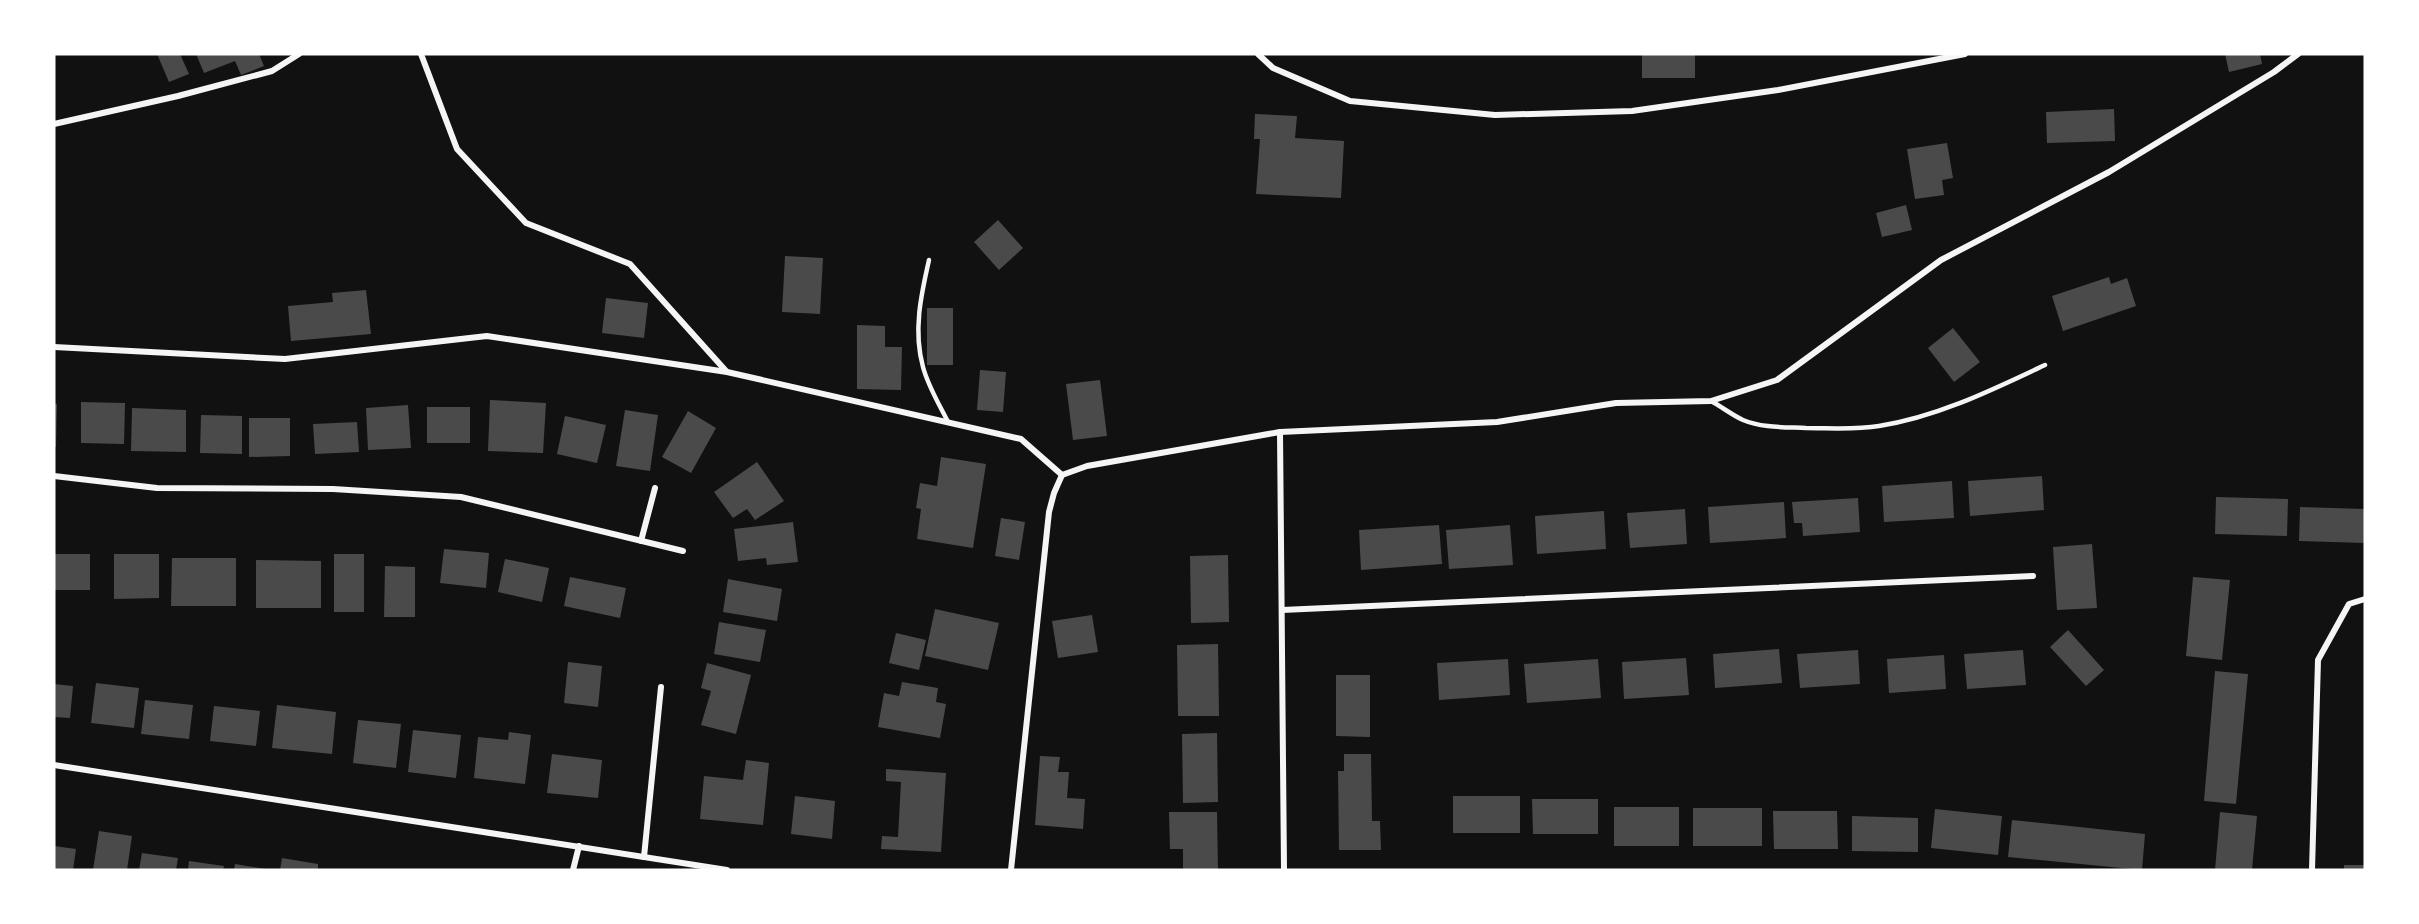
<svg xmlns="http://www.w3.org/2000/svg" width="2419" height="924" font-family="Manrope,sans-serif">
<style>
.building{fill:#4a4a4a}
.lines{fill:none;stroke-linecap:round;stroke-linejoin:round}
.service{stroke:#f5f5f5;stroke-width:4.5}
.minor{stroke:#f5f5f5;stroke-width:6}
</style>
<rect width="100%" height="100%" fill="#111"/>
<g class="building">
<polygon points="157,54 180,54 189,74 169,82"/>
<polygon points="196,54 259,54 264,66 241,75 235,61 204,73"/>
<rect x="1642" y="54" width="53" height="24"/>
<polygon points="2225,54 2260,54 2262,64 2229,72"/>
<polygon points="2114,109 2115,141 2047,143 2046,112"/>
<polygon points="1255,114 1297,116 1295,138 1344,141 1341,198 1256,194 1260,139 1254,139"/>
<polygon points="1947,143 1953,178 1942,180 1944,195 1915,199 1907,149"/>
<polygon points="1906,205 1912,230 1882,237 1876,213"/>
<polygon points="998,220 1023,248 999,270 974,242"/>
<polygon points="785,256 823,258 820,314 782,312"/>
<polygon points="2109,277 2111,284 2127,278 2136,306 2063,331 2052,296"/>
<polygon points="366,290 371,334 291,341 288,306 333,302 332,293"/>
<polygon points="606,298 648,303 644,338 602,333"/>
<rect x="927" y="308" width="26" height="57"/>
<polygon points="857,325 885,326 885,347 902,347 901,390 857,389"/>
<polygon points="1953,328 1980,362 1954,382 1928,348"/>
<polygon points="980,370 1006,372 1003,412 977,410"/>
<polygon points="1100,380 1107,436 1073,440 1066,384"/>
<polygon points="490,400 546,403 543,453 488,451"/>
<polygon points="81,402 125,403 124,444 81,443"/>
<polygon points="54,403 57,404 56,447 54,447"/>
<polygon points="408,405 411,448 368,450 366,408"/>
<rect x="427" y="407" width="43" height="36"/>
<polygon points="132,408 186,410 186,452 131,451"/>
<polygon points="625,410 658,415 650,471 616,466"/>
<polygon points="688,411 716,428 691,473 662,457"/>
<polygon points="201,415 242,416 242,454 200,453"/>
<polygon points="565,416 606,425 597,463 557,454"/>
<polygon points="249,418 290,418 290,456 249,457"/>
<polygon points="357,422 359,452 315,454 313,424"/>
<polygon points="941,457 986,464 973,548 917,539 921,509 916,508 920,483 937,486"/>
<polygon points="757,462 784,501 755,520 747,509 733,518 714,492"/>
<polygon points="2042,476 2044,510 1970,516 1968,481"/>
<polygon points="1952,481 1954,518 1884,522 1882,486"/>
<polygon points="2216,497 2288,499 2287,536 2215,534"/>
<polygon points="1858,498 1860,532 1803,536 1802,523 1794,523 1792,502"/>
<polygon points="1784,502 1786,538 1710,543 1708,507"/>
<polygon points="2300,507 2365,509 2365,543 2299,541"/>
<polygon points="1685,509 1687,544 1630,548 1627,513"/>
<polygon points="1604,511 1606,549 1537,554 1535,516"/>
<polygon points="1001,518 1025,522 1019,560 995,556"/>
<polygon points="793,522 798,562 767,565 766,558 738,561 734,529"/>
<polygon points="1439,525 1442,564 1361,570 1359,530"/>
<polygon points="1510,525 1513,565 1449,569 1446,530"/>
<polygon points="2092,544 2097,608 2057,610 2053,547"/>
<polygon points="444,549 489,553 486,588 440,583"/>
<rect x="54" y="554" width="36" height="36"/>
<polygon points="114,554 159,554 159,598 114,599"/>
<rect x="334" y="554" width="30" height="58"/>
<polygon points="1228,555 1229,622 1191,623 1190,556"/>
<polygon points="172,558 236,558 236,606 171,606"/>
<polygon points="505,559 549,568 542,602 498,592"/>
<polygon points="256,560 321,561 321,608 256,608"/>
<polygon points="385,566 415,567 415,617 384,617"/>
<polygon points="570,577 626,588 620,618 564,606"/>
<polygon points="2193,577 2230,580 2222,660 2186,656"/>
<polygon points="728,579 782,589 777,621 723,612"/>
<polygon points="935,609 999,623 988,670 925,656"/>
<polygon points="1092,615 1098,652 1058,658 1052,621"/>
<polygon points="719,622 766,630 760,662 714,654"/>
<polygon points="2068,630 2104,670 2086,686 2050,647"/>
<polygon points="896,633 926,640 919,670 889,663"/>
<polygon points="1218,644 1219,716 1178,716 1177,645"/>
<polygon points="1779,649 1782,683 1715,688 1713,654"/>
<polygon points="1858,650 1860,684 1800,688 1797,654"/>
<polygon points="2023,650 2026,685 1967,689 1964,654"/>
<polygon points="1944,655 1946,689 1889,693 1887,659"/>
<polygon points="1686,658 1689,695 1624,699 1622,662"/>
<polygon points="1508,659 1510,695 1439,700 1437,663"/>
<polygon points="1598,659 1601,698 1527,703 1524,664"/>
<polygon points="568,662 602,666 598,707 564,703"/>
<polygon points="707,663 751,675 736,734 701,725 711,691 701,688"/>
<polygon points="2215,671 2248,674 2236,804 2204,801"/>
<polygon points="1336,675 1370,675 1370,737 1336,736"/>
<polygon points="902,682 938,688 936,702 946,704 940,738 878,727 884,693 899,696"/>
<polygon points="96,683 139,688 134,728 91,723"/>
<polygon points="54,684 73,686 70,718 54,717"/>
<polygon points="145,700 193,705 189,739 141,734"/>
<polygon points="277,705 336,712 332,754 272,748"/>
<polygon points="214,706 260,711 256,746 210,741"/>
<polygon points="358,720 401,724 396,768 353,763"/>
<polygon points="413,730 461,735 456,778 408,772"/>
<polygon points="509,732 531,735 525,784 474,778 478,737 508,740"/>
<polygon points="1217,733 1218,802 1183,803 1182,734"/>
<polygon points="552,754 602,760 598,798 547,793"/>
<polygon points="1344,754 1371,754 1372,821 1380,821 1381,850 1339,850 1338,771 1344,771"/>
<polygon points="1040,756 1060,757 1058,772 1069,772 1067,798 1085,799 1083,829 1035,825"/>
<polygon points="746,760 769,763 763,825 700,819 704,776 743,780"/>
<polygon points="886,769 946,773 941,852 881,849 882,836 898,837 901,782 886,781"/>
<polygon points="795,796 835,801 832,839 791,834"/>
<rect x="1453" y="796" width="67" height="37"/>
<polygon points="1532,799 1598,799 1598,834 1533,834"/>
<rect x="1614" y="807" width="65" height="39"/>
<rect x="1693" y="808" width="69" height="38"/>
<polygon points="1935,809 2002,816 1998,855 1931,848"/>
<polygon points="1773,811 1837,811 1838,849 1774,849"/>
<polygon points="1169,812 1217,812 1218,870 1183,870 1183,849 1170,849"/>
<polygon points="2220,812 2257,816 2252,870 2215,870"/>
<polygon points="1852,816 1918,818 1918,852 1852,851"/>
<polygon points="2012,820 2145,834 2142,870 2008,857"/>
<polygon points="99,831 132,836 127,870 93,870"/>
<polygon points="54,846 76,849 73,870 54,870"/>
<polygon points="142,853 178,858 176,870 139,870"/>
<polygon points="282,858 318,864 318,870 280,870"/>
<polygon points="189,861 224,866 223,870 188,870"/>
<polygon points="235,864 266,869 266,870 234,870"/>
<rect x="2344" y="865" width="21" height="5"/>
</g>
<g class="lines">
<g class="service">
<path d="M929 260C921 295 913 331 923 367 928 386 939 404 948 422"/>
<path d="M1711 401C1722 407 1732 415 1743 420 1762 428 1785 427 1806 428 1830 428 1855 430 1879 426 1937 417 1992 390 2045 365"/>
</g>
<g class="minor">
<polyline points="421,54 457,149 526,223 630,264 726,371"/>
<polyline points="1258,54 1273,68 1350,101 1495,115 1632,111 1778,90 1965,54"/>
<polyline points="54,124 178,96 272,71 299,54"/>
<polyline points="54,347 285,359 487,336 727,372 1021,439 1062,475"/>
<polyline points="1280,432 1284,870"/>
<polyline points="1062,475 1087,466 1280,432 1497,422 1616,403 1711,401 1777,380 1941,260 2109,172 2274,72 2298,54"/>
<polyline points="54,476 157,488 333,489 461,497 683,551"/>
<polyline points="641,541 655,488"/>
<polyline points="1282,610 2033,576"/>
<polyline points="54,765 727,870"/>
<polyline points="644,857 661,687"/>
<polyline points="573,870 579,846"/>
<polyline points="1011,870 1049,512 1054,493 1062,475"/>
<polyline points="2312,870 2318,660 2349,604 2365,599"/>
</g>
</g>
<rect width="2419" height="924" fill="none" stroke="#ffffff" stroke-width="111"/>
</svg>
